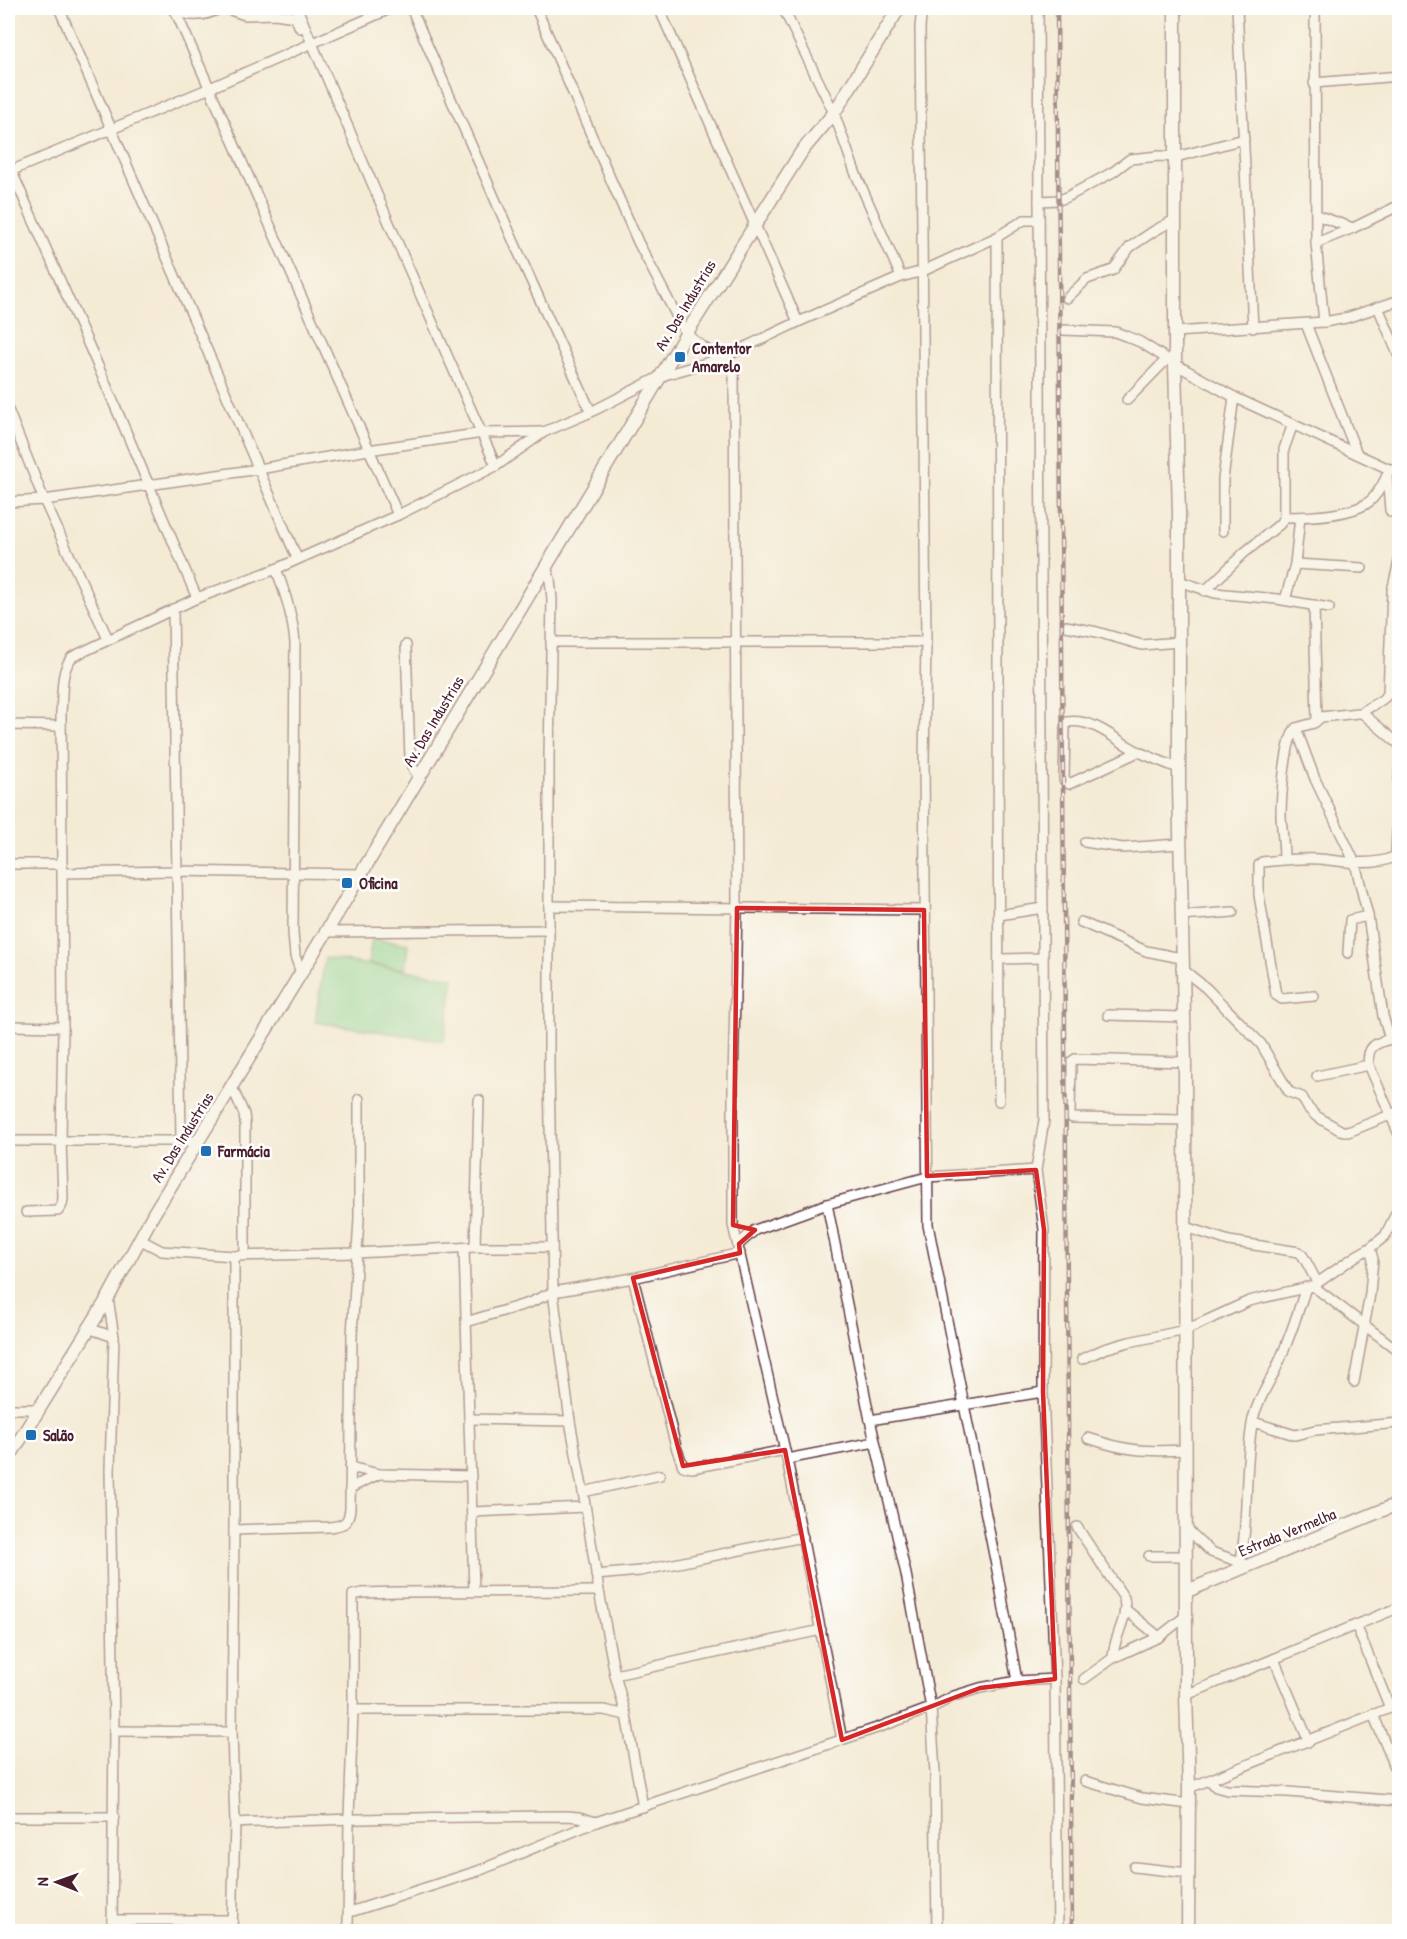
<svg xmlns="http://www.w3.org/2000/svg" width="1407" height="1939" font-family="'Patrick Hand',sans-serif">
<style>
.garden{fill:#87d899;stroke:#687c62;stroke-width:1.5}
.lines{fill:none;stroke-linecap:round;stroke-linejoin:round}
.street-casing{stroke:#643e45;stroke-width:12}
.secondary-casing{stroke:#643e45;stroke-width:15}
.street{stroke:#fff;stroke-width:9}
.secondary{stroke:#fff;stroke-width:12}
.rail-casing{stroke:#4a1f2b;stroke-width:4.5}
.rail{stroke:#fff;stroke-width:2;stroke-dasharray:7;stroke-linecap:butt}
.marked{fill:none;stroke:#d62828;stroke-width:4.5;stroke-linejoin:round}
.poi-dot{fill:#1f6fb2;stroke:#fff;stroke-width:2}
.labels{text-anchor:middle;stroke-width:5;stroke-linejoin:round;paint-order:stroke}
.street-label{font-size:16px;fill:#4a1f2b;stroke:#fff}
.poi-label{font-size:16px;font-weight:bold;fill:#4a1f2b;stroke:#fff;text-anchor:start}
</style>
<rect width="100%" height="100%" fill="#fff"/>
<filter id="ink" filterUnits="userSpaceOnUse"><feTurbulence type="fractalNoise" baseFrequency=".0167" numOctaves="2"/><feDisplacementMap in="SourceGraphic" scale="12" xChannelSelector="R" yChannelSelector="G"/><feConvolveMatrix kernelMatrix="1 2 1 2 8 2 1 2 1" color-interpolation-filters="sRGB"/></filter>
<filter id="wash" filterUnits="userSpaceOnUse"><feTurbulence type="fractalNoise" baseFrequency=".008" numOctaves="4" result="noise"/><feDisplacementMap in="SourceGraphic" scale="24" xChannelSelector="R" yChannelSelector="G"/><feGaussianBlur stdDeviation="1.35" result="paint"/><feColorMatrix in="noise" values="0 0 0 0 0 0 0 0 0 0 0 0 0 0 0 0 0 1.4 0 .05"/><feComposite in="paint" operator="in"/></filter>
<g filter="url(#wash)">
<rect width="100%" height="100%" fill="#f4ebd6"/>
<g class="garden">
<polygon points="372,939 408,944 405,969 368,964"/>
<polygon points="325,958 454,978 444,1041 315,1022"/>
</g>
</g>
<g filter="url(#ink)">
<g class="lines">
<g class="street-casing">
<g id="street">
<polyline points="59,8 297,558"/>
<polyline points="174,8 398,515"/>
<polyline points="224,8 245,15 275,14 295,17 300,28"/>
<polyline points="297,8 405,260 496,466"/>
<polyline points="411,8 524,265 591,412"/>
<polyline points="536,8 638,242 686,334 730,367 734,375 737,908 733,1083 733,1225 787,1459 842,1740"/>
<polyline points="659,8 798,322"/>
<polyline points="783,8 834,113 855,172 901,277"/>
<polyline points="922,8 920,27 926,642 924,762 928,1225 998,1575 1017,1681"/>
<polyline points="1038,8 1044,1120 1036,1170 1044,1230 1043,1392 1055,1679 1058,1932"/>
<polyline points="1237,8 1253,328"/>
<polyline points="1315,8 1316,243 1324,322"/>
<path d="M175 11C192 17 205 17 220 8"/>
<polyline points="1314,83 1400,76"/>
<polyline points="8,163 98,366 197,598"/>
<polyline points="8,172 210,88 392,8"/>
<polyline points="1039,201 1059,200 1067,197 1113,172 1130,159 1159,156 1176,157 1244,139"/>
<polyline points="1316,215 1353,228"/>
<polyline points="997,237 999,1101"/>
<polyline points="1316,243 1353,228 1400,205"/>
<polyline points="1067,298 1087,279 1113,270 1130,247 1154,231 1176,219"/>
<polyline points="1378,307 1400,359"/>
<polyline points="1306,324 1357,454"/>
<polyline points="1063,330 1115,332 1126,336 1140,342 1175,364 1234,397 1389,469 1400,469"/>
<polyline points="1175,332 1324,322 1346,318 1400,300"/>
<polyline points="1127,400 1167,359"/>
<polyline points="8,410 44,500 108,639"/>
<polyline points="1387,475 1390,510 1391,512 1400,513"/>
<polyline points="8,502 44,500 259,469 368,450 483,433 543,432"/>
<path d="M1284 517C1307 517 1346 516 1366 504 1376 498 1386 480 1389 469"/>
<polyline points="1223,531 1223,479 1234,397"/>
<polyline points="1295,564 1362,568"/>
<polyline points="546,567 550,579 552,599 549,756 549,1068 553,1292 570,1421 583,1492 599,1591 615,1675 626,1715 643,1807"/>
<path d="M276 569C285 592 293 617 295 643L293 933 295 956 301 973"/>
<polyline points="1179,581 1215,593 1277,599 1329,608"/>
<polyline points="1205,591 1244,553 1280,524 1284,517 1284,449 1293,424"/>
<polyline points="1285,600 1295,564 1300,517"/>
<polyline points="1314,605 1317,720"/>
<polyline points="173,609 181,1141"/>
<polyline points="1066,626 1097,632 1142,645 1179,642"/>
<polyline points="551,642 926,642"/>
<polyline points="406,645 410,758 414,770 419,776"/>
<path d="M1362 713C1369 705 1382 703 1388 694L1392 591 1400 557"/>
<polyline points="8,725 61,726"/>
<polyline points="1296,728 1315,779 1355,863 1368,916 1383,1016 1390,1039"/>
<path d="M1138 752 1069 784 1064 780 1065 727 1067 722C1096 718 1115 741 1139 752 1152 758 1165 763 1178 768"/>
<polyline points="1085,842 1123,848 1179,844"/>
<path d="M1284 859C1284 845 1282 831 1281 816 1281 799 1285 740 1296 728L1314 723 1321 717 1358 713H1362L1400 745"/>
<polyline points="8,864 62,864"/>
<polyline points="63,873 177,871 360,874"/>
<polyline points="549,906 924,910"/>
<polyline points="999,915 1043,908"/>
<polyline points="1181,916 1233,912"/>
<polyline points="1081,922 1146,951 1181,958"/>
<polyline points="326,932 549,930"/>
<polyline points="1348,953 1350,920 1368,916"/>
<polyline points="999,959 1043,958"/>
<polyline points="1181,968 1206,988 1261,1044 1289,1092 1302,1097 1308,1108 1316,1116 1340,1130 1348,1132 1400,1111"/>
<path d="M1314 996 1282 999 1276 995 1259 895V865L1262 862C1281 860 1299 858 1319 859 1343 861 1371 867 1394 857L1396 854 1400 762"/>
<polyline points="1108,1015 1183,1017"/>
<polyline points="8,1026 63,1027"/>
<path d="M1400 1036C1382 1042 1365 1042 1369 1065L1400 1137"/>
<polyline points="1317,1076 1369,1065"/>
<polyline points="232,1087 244,1114 245,1123 245,1255"/>
<polyline points="1185,1120 1072,1118 1070,1115 1071,1062 1075,1059 1185,1062"/>
<polyline points="8,1141 198,1141"/>
<polyline points="827,1204 870,1420 906,1574 931,1708 935,1773 937,1932"/>
<path d="M26 1212 58 1211 62 1205 63 1198 61 1141 63 1027 61 712C63 693 60 671 72 657L197 598 276 569 398 515 496 466 544 432 591 412 661 376 720 359 798 322 901 277 923 271 997 237 1024 220H1039"/>
<polyline points="1186,1227 1229,1241 1299,1252 1303,1256 1317,1282"/>
<polyline points="139,1239 162,1251 234,1256 355,1253 475,1247 552,1247"/>
<polyline points="739,1244 755,1230 827,1204 927,1177 1036,1170"/>
<polyline points="475,1247 479,1100"/>
<polyline points="464,1248 474,1591"/>
<polyline points="633,1278 676,1447 683,1466 692,1468 785,1450"/>
<polyline points="1313,1286 1400,1352"/>
<polyline points="108,1298 114,1337 110,1469 114,1731 112,1932"/>
<polyline points="466,1322 529,1303 553,1292 633,1278 740,1253"/>
<polyline points="88,1328 114,1337"/>
<polyline points="1082,1359 1104,1349 1129,1342 1186,1330 1249,1301 1313,1286 1356,1256 1370,1248 1385,1236 1400,1205"/>
<polyline points="1354,1382 1370,1294 1373,1259 1370,1248"/>
<polyline points="8,1409 38,1409"/>
<polyline points="469,1419 570,1421"/>
<polyline points="870,1420 1043,1392"/>
<polyline points="1253,1422 1295,1435 1315,1430 1400,1423"/>
<path d="M1088 1438C1126 1451 1145 1452 1186 1450"/>
<polyline points="787,1459 875,1442"/>
<polyline points="350,1467 379,1474 471,1476"/>
<polyline points="350,1488 379,1474"/>
<polyline points="583,1492 660,1475"/>
<polyline points="472,1512 585,1507"/>
<path d="M1077 1527 1124 1598C1129 1620 1113 1636 1113 1658"/>
<polyline points="1186,1528 1211,1552 1240,1562"/>
<path d="M234 1530 330 1527C344 1525 348 1524 350 1509L352 1335 359 1219V1099"/>
<polyline points="1149,1556 1186,1556"/>
<path d="M1239 1570C1250 1520 1243 1469 1253 1419 1257 1402 1266 1388 1274 1373 1287 1346 1297 1316 1306 1287"/>
<polyline points="596,1575 640,1571 803,1537"/>
<polyline points="1126,1610 1159,1637"/>
<polyline points="1356,1625 1390,1708"/>
<polyline points="1274,1659 1309,1742"/>
<polyline points="615,1675 821,1630"/>
<polyline points="1084,1679 1113,1658 1159,1637 1187,1615"/>
<polyline points="1186,1695 1400,1607"/>
<polyline points="353,1710 604,1710 626,1715"/>
<polyline points="1373,1714 1400,1779"/>
<polyline points="114,1731 232,1732"/>
<polyline points="1210,1780 1216,1787 1227,1790 1288,1792 1400,1801"/>
<polyline points="1085,1781 1142,1798 1189,1804"/>
<polyline points="1189,1788 1400,1704"/>
<polyline points="8,1817 114,1817"/>
<path d="M235 1823C346 1818 456 1817 567 1816L579 1817 596 1822"/>
<polyline points="1134,1867 1188,1873"/>
<polyline points="350,1912 478,1871 596,1822 877,1728 931,1708 954,1696 980,1688 1017,1681 1055,1679"/>
<polyline points="112,1920 232,1920"/>
<polyline points="232,1932 235,1823 232,1732 234,1530 234,1256"/>
<polyline points="348,1932 349,1818 353,1710 353,1595 362,1593 396,1592 599,1591"/>
</g>
</g>
<g class="secondary-casing">
<g id="secondary">
<polyline points="1175,8 1175,364 1179,514 1179,785 1185,1062 1186,1695 1189,1788 1188,1932"/>
<polyline points="8,1459 108,1298 154,1213 326,932 686,334 783,181 802,151 834,113 899,8"/>
<polyline points="1187,1591 1400,1503"/>
</g>
</g>
<use href="#street" class="street"/>
<use href="#secondary" class="secondary"/>
<g class="rail-casing">
<polyline id="rail" points="1057,8 1072,1932"/>
</g>
<use href="#rail" class="rail"/>
</g>
</g>
<path d="M0 0H1407V1939H0ZM737 908 924 910 927 1176 1036 1170 1044 1230 1043 1392 1055 1679 980 1688 842 1740 785 1450 683 1466 633 1278 740 1253 739 1244 755 1230 733 1225Z" fill="#f4ebd6" fill-opacity=".55" fill-rule="evenodd"/>
<path class="marked" d="M737 908 924 910 927 1176 1036 1170 1044 1230 1043 1392 1055 1679 980 1688 842 1740 785 1450 683 1466 633 1278 740 1253 739 1244 755 1230 733 1225Z"/>
<g class="poi-dot">
<rect x="674" y="351" width="12" height="12" rx="3"/>
<rect x="341" y="877" width="12" height="12" rx="3"/>
<rect x="200" y="1145" width="12" height="12" rx="3"/>
<rect x="25" y="1429" width="12" height="12" rx="3"/>
</g>
<g class="labels">
<g class="street-label">
<text transform="translate(685 305) rotate(-59)" y="6">Av. Das Industrias</text>
<text transform="translate(433 721) rotate(-59)" y="6">Av. Das Industrias</text>
<text transform="translate(182 1137) rotate(-58)" y="6">Av. Das Industrias</text>
<text transform="translate(1287 1532) rotate(-22)" y="6">Estrada Vermelha</text>
</g>
<g class="poi-label">
<text x="692" y="354">Contentor<tspan x="692" dy="18">Amarelo</tspan></text>
<text x="359" y="889">Oficina</text>
<text x="218" y="1157">Farmácia</text>
<text x="43" y="1441">Salão</text>
</g>
</g>
<rect width="1407" height="1939" fill="none" stroke="#fff" stroke-width="30"/>
<g transform="translate(57 1882) rotate(271)" stroke="#ffffff" stroke-width="4.5" paint-order="stroke">
<path d="M0-4.5L10 22L0 15L-10 22Z" fill="#4a1f2b"/>
<text y="-9" font-size="16" font-weight="bold" text-anchor="middle" fill="#4a1f2b">N</text>
</g>
</svg>
